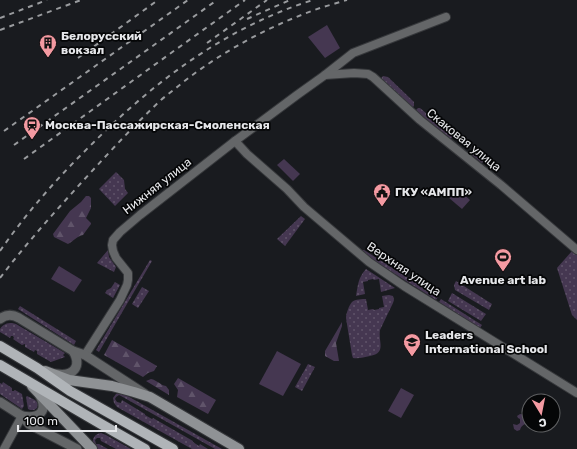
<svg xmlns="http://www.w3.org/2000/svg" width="577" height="449" font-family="Rubik,sans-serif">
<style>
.grass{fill:url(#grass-dots)}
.forest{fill:url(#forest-firs)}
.park{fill:#453751}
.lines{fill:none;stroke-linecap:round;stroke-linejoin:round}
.minor-casing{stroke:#36383b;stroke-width:10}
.tertiary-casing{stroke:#36383b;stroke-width:11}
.secondary-casing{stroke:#36383b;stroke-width:12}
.primary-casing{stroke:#36383b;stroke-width:12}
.minor{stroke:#646668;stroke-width:8}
.tertiary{stroke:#646668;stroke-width:9}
.secondary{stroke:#8f9295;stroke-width:10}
.primary{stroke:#b0b4b8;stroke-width:10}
.rail{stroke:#999b9e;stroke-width:2;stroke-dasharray:5 5;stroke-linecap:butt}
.labels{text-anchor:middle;stroke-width:3.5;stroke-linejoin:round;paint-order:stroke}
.poi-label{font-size:12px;font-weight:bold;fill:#e6e7ea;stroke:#050607;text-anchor:start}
.street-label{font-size:12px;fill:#e6e7ea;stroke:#050607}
</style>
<defs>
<pattern id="grass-dots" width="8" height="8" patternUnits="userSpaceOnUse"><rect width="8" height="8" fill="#453751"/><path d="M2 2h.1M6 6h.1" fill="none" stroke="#60546a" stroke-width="1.8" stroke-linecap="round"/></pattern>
<pattern id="forest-firs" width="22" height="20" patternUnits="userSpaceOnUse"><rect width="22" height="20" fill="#453751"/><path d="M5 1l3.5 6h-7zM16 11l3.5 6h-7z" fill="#60546a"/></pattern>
</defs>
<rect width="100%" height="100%" fill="#191b1f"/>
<g class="grass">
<polygon points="383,76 388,77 414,102 414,106 413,107 410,107 381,79 382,77"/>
<polygon points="418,108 420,108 452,135 452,138 449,139 416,112 416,110"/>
<polygon points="479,148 487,156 482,163 472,155"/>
<polygon points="116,172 124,180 125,189 128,193 115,206 99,189"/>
<polygon points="301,216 305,219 285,246 277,239"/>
<polygon points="108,250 109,257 116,267 114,272 97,263"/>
<polygon points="362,250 364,250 438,297 436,300 362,253"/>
<polygon points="572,251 577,255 577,320 572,315 557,268"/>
<polygon points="150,260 152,261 99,352 96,350"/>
<path d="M366 269 395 288 381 292 379 279 374 280 373 279 368 280V281L363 282 365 294 356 296C358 285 358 278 366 269Z"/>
<polygon points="456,281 492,304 489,310 455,290 454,285"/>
<polygon points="115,282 120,285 113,298 105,293 107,290 111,288"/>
<polygon points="142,287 149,291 138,308 132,304"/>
<polygon points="452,293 486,314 481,321 448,301"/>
<path d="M389 295 393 296 394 300 393 303 380 330C378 342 387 353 370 356 364 357 359 359 353 358L352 355 346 318C346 314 349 305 352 302 355 299 363 299 366 299L368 310 373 309 374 310 379 309V308L384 307 382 296Z"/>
<polygon points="441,299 482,325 480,328 439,302"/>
<polygon points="20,306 76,341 74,345 18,309"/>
<path d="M12 323 16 324 65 353 63 355 65 357 51 362 37 354V351L35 350 34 352 25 347V344L22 345 13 339 14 338 13 336H11L10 338 0 332V329C3 324 7 323 12 323Z"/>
<polygon points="308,364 315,367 302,391 295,387"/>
<polygon points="3,382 12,388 12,391 14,391 15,390 22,394 24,406 22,409 0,394 0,383 2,384"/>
<polygon points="119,393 124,394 222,449 215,449 121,396 119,395 116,397 115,399 117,402 121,403 122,400 145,414 145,415 152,419 153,418 193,441 193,442 199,446 200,444 208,449 192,449 117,407 114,403 113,398 116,394"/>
<polygon points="27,396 35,400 38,403 37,408 34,410 30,410 28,409 26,397"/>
<path d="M101 433 106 435 131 449H116L101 441 100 438H97L95 440 96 444H99L108 449H97L93 444C92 438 95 434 101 433Z"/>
</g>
<g class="forest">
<path d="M86 196H89L91 198V208L86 218 91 223V224L83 235C77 236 74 241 68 244L54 237 53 234 70 211 81 202Z"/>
<polygon points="342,322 342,326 336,343 339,361 334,361 325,356 325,351"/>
<polygon points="112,340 157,366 154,371 148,373 143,377 104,355"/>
<polygon points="178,378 216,400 208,414 177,397 178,390 174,384"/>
<path d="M151 379C157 380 160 385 166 386L169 390V395L146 381Z"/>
</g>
<g class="park">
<polygon points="327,25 340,48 325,58 308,37"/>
<polygon points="284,159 300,174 293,181 277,165"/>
<polygon points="458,189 470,200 462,209 449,198"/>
<polygon points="59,266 82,280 74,292 51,279"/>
<polygon points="277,351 301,364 283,396 259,384"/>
<polygon points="401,388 414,395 401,418 388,411"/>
<path d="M520 414C524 414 531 417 527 422 524 426 522 424 520 430L517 431 514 429 513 424 517 425 520 423V419L518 418 517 416Z"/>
</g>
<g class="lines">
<g class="minor-casing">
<g id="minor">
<polyline points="325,75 353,53 446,17"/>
<polyline points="235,141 247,154 287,189 304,207 369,262 404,286 577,393"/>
<polyline points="85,355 120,300 127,285 128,280 128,273 116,258 113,251 112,245 113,240 120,232 140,215 235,141 297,95 325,75 354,73 368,74 373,77 420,120 501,185 577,250"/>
<polyline points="4,449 22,416"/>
</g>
</g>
<g class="tertiary-casing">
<g id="tertiary">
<path d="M0 319C6 314 12 314 19 318L73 351 85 355 145 394"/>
<path d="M56 374C74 377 82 366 73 351"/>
<polyline points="0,402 22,416 29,424 77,449"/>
<path d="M22 416C40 419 49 411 39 394"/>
</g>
</g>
<g class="secondary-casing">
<g id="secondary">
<polyline points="45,371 69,380 112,386 134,392 150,397 239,449"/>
<polyline points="32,386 92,449"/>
</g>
</g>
<g class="primary-casing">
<g id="primary">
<polyline points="0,346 37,368 70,391 173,449"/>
<polyline points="0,365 101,424 145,449"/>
</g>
</g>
<use href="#minor" class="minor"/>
<use href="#tertiary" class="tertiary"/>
<use href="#secondary" class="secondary"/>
<use href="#primary" class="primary"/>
<g class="rail">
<polyline points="0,18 47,0"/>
<polyline points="247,19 290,0"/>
<polyline points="0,30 81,0"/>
<polyline points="207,43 267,0"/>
<polyline points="78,58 158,0"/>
<polyline points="4,131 188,0"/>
<polyline points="14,145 217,0"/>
<polyline points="24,159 171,53 245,0"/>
<path d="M0 251C27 212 59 176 93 143 156 80 227 27 313 0"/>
<path d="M0 278C25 245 53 214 81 183 107 155 133 126 161 100 168 94 175 89 182 83 224 50 273 24 323 7 331 5 339 2 347 0"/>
</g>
</g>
<defs>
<g id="building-pin" transform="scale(0.9)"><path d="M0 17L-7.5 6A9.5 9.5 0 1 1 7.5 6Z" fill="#f49aa2" stroke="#050607"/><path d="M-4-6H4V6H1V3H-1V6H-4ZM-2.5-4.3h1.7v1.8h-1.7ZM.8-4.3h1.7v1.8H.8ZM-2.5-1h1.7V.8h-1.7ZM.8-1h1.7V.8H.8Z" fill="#111"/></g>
<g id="station-pin" transform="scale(0.9)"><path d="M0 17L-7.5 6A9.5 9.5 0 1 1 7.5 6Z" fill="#f49aa2" stroke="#050607"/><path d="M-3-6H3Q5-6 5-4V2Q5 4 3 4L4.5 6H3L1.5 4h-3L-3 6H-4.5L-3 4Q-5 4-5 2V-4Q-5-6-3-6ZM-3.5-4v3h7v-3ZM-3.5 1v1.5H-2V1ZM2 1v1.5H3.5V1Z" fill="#111"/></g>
<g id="civic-pin" transform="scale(0.9)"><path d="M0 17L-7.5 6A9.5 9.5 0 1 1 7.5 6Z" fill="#f49aa2" stroke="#050607"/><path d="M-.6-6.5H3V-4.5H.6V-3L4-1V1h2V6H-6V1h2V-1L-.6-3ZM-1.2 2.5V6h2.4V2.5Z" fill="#111"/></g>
<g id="stadium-pin" transform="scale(0.9)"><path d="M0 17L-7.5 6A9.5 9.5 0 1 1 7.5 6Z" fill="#f49aa2" stroke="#050607"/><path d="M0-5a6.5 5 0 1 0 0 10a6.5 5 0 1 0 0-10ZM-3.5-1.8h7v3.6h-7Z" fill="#111"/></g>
<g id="school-pin" transform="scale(0.9)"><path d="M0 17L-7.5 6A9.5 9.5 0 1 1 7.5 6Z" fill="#f49aa2" stroke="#050607"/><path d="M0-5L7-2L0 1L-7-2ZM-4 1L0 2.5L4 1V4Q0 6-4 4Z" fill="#111"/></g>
</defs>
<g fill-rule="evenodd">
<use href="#building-pin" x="48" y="43"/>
<use href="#station-pin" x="32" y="125"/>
<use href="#civic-pin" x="382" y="192"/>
<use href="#stadium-pin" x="503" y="257"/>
<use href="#school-pin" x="412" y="342"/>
</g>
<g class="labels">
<g class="poi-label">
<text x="61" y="40">Белорусский<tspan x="61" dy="14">вокзал</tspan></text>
<text x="45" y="129">Москва-Пассажирская-Смоленская</text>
<text x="395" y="196">ГКУ «АМПП»</text>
<text x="503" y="284" text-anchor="middle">Avenue art lab</text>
<text x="425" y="339">Leaders<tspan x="425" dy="14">International School</tspan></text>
</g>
<g class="street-label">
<text transform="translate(464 140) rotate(39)" y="4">Скаковая улица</text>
<text transform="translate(157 186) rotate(-38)" y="4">Нижняя улица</text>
<text transform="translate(404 269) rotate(34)" y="4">Верхняя улица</text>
</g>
</g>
<g transform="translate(541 413) rotate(170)"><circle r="19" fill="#050607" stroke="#5f6062"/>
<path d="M0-3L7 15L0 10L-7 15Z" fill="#f49aa2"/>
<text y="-6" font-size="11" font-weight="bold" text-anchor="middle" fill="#e6e7ea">С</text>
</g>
<path d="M18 425v6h98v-6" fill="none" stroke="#e6e7ea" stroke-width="2"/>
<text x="24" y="425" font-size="12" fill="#e6e7ea" stroke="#050607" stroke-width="3" paint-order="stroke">100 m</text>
</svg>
